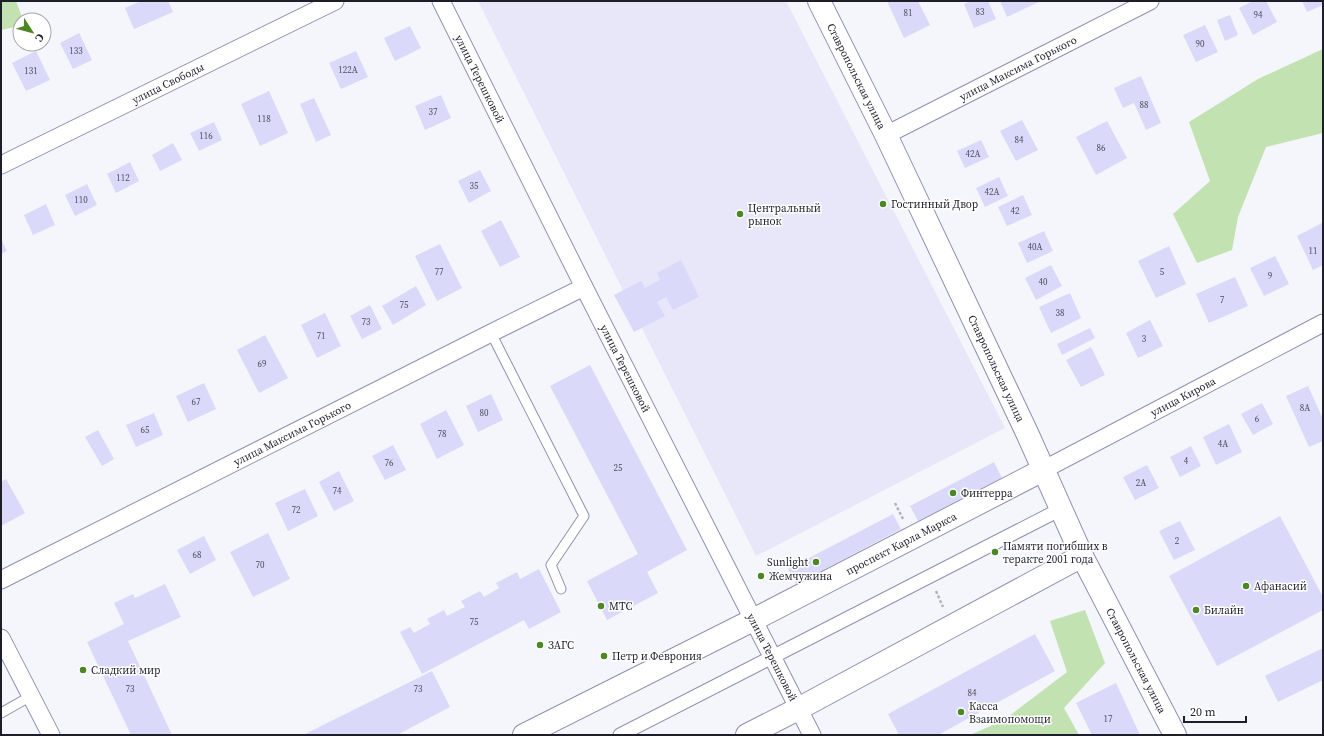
<svg xmlns="http://www.w3.org/2000/svg" width="1324" height="736" font-family="'Source Serif 4',serif">
<style>
.built{fill:#e7e7f9}
.green{fill:#c2e3b1}
.building{fill:#dad9f9}
.lines{fill:none;stroke-linecap:round;stroke-linejoin:round}
.service-casing{stroke:#9190b1;stroke-width:11}
.pedestrian-casing{stroke:#9190b1;stroke-width:15}
.minor-casing{stroke:#9190b1;stroke-width:19}
.tertiary-casing{stroke:#9190b1;stroke-width:24}
.path{stroke:#b4b4bc;stroke-width:2.5;stroke-dasharray:3 2;stroke-linecap:butt}
.service{stroke:#fff;stroke-width:9}
.pedestrian{stroke:#fff;stroke-width:13}
.minor{stroke:#fff;stroke-width:17}
.tertiary{stroke:#fff;stroke-width:22}
.poi-dot{fill:#4d8724;stroke:#fff;stroke-width:1.5}
.labels{text-anchor:middle;stroke-width:3;stroke-linejoin:round;paint-order:stroke}
.number-label{font-size:9px;fill:#4d4d5e}
.street-label{font-size:11px;fill:#1e1e2b;stroke:#fff}
.poi-label{font-size:11px;fill:#1e1e2b;stroke:#fff;text-anchor:start}
</style>
<rect width="100%" height="100%" fill="#f5f5fc"/>
<polygon class="built" points="478,1 786,1 1005,428 756,556"/>
<g class="green">
<polygon points="1,1 16,1 23,20 20,20 20,26 1,30"/>
<polygon points="1323,49 1323,133 1266,147 1238,217 1232,250 1197,263 1173,214 1210,181 1189,122 1258,79"/>
<polygon points="1085,610 1105,663 1064,708 1079,735 970,735 1004,720 1067,672 1050,621"/>
</g>
<g class="building">
<polygon points="141,1 168,1 173,12 134,29 125,8"/>
<polygon points="887,1 918,1 930,25 904,38"/>
<polygon points="971,1 988,1 996,19 974,28 964,4"/>
<polygon points="1000,1 1041,1 1007,17"/>
<polygon points="1253,1 1266,1 1277,22 1253,35 1239,8"/>
<polygon points="1302,1 1323,1 1323,5 1307,12"/>
<polygon points="1230,15 1238,35 1225,41 1217,20"/>
<polygon points="1205,25 1218,52 1196,62 1183,35"/>
<polygon points="410,26 421,48 395,61 384,38"/>
<polygon points="79,33 92,60 73,69 60,43"/>
<polygon points="36,51 50,80 26,91 12,63"/>
<polygon points="356,51 368,77 341,89 329,63"/>
<polygon points="1141,76 1161,123 1146,130 1134,103 1123,108 1114,88"/>
<polygon points="269,91 288,133 260,146 241,104"/>
<polygon points="441,95 451,118 425,130 415,106"/>
<polygon points="314,98 331,135 316,142 300,104"/>
<polygon points="1022,120 1038,150 1016,161 1000,131"/>
<polygon points="1107,121 1127,158 1096,175 1076,137"/>
<polygon points="214,122 222,140 199,151 190,133"/>
<polygon points="981,140 989,157 965,168 957,151"/>
<polygon points="173,143 182,160 160,171 152,155"/>
<polygon points="130,162 139,181 116,193 107,174"/>
<polygon points="480,170 491,191 469,203 458,181"/>
<polygon points="999,177 1008,196 985,207 976,188"/>
<polygon points="87,184 97,205 75,216 65,195"/>
<polygon points="1023,195 1032,215 1007,226 998,207"/>
<polygon points="46,204 55,225 33,235 24,215"/>
<polygon points="501,220 520,257 500,267 481,231"/>
<polygon points="1322,223 1323,265 1313,270 1297,236"/>
<polygon points="1044,231 1053,251 1027,263 1018,243"/>
<polygon points="1,239 7,251 1,254"/>
<polygon points="440,244 462,288 437,301 415,256"/>
<polygon points="1169,246 1186,284 1156,298 1138,261"/>
<polygon points="1275,256 1289,284 1264,296 1250,268"/>
<polygon points="681,260 699,297 673,310 666,297 657,302 665,316 634,332 614,295 641,281 645,288 660,280 657,273"/>
<polygon points="1051,265 1062,286 1036,300 1025,278"/>
<polygon points="1235,277 1248,306 1209,323 1196,294"/>
<polygon points="416,286 426,305 393,325 382,306"/>
<polygon points="1070,293 1081,318 1051,333 1039,307"/>
<polygon points="370,305 382,329 362,339 350,316"/>
<polygon points="325,313 341,346 317,358 301,325"/>
<polygon points="1150,320 1163,346 1138,358 1126,333"/>
<polygon points="1090,328 1095,338 1062,355 1057,344"/>
<polygon points="265,335 288,378 259,393 237,350"/>
<polygon points="1091,347 1105,375 1081,387 1066,360"/>
<polygon points="590,365 687,550 647,572 658,593 607,620 587,581 638,554 550,386"/>
<polygon points="204,383 216,409 188,422 176,396"/>
<polygon points="1308,386 1323,419 1323,441 1309,447 1286,396"/>
<polygon points="491,394 503,420 478,432 466,406"/>
<polygon points="1262,403 1273,424 1253,435 1241,414"/>
<polygon points="446,410 464,445 437,459 420,424"/>
<polygon points="154,413 163,435 136,447 126,425"/>
<polygon points="1229,424 1242,452 1216,465 1203,437"/>
<polygon points="98,430 114,459 102,466 85,437"/>
<polygon points="393,445 406,470 385,480 372,456"/>
<polygon points="1191,446 1201,466 1180,477 1170,457"/>
<polygon points="994,462 1002,478 918,521 910,506"/>
<polygon points="1147,465 1159,488 1135,500 1123,477"/>
<polygon points="339,471 354,501 334,511 319,482"/>
<polygon points="6,479 25,513 1,526 1,482"/>
<polygon points="305,489 318,516 288,531 275,503"/>
<polygon points="893,514 901,529 796,584 788,569"/>
<polygon points="1280,516 1323,597 1323,610 1217,666 1169,576"/>
<polygon points="1180,521 1195,550 1174,560 1159,531"/>
<polygon points="268,533 290,579 253,597 230,552"/>
<polygon points="204,536 216,560 190,574 177,550"/>
<polygon points="539,569 561,612 529,629 524,620 422,674 400,632 410,627 414,633 430,624 427,619 444,610 447,616 465,607 461,601 480,591 484,597 499,588 496,583 517,572 520,579"/>
<polygon points="165,584 181,617 128,641 172,735 131,735 87,642 124,624 114,603 133,594 135,598"/>
<polygon points="1035,634 1055,671 938,735 899,735 888,714"/>
<polygon points="1323,648 1323,680 1278,702 1265,676"/>
<polygon points="432,671 450,707 397,735 303,735"/>
<polygon points="1116,683 1140,735 1092,735 1076,703"/>
</g>
<g class="lines">
<g class="service-casing">
<g id="service">
<polyline points="491,333 584,516 551,565 561,589"/>
<polyline points="1,713 31,696"/>
</g>
</g>
<g class="pedestrian-casing">
<polyline id="pedestrian" points="620,735 1061,509"/>
</g>
<g class="minor-casing">
<g id="minor">
<path id="s1" d="M441 1 584 287 812 735"/>
<path id="s2" d="M886 135 1150 1"/>
<path id="s3" d="M1 165 335 1"/>
<path id="s4" d="M1043 470 1323 323"/>
<path id="s5" d="M1 580 491 333 584 287"/>
<polyline points="1,638 51,735"/>
</g>
</g>
<g class="tertiary-casing">
<g id="tertiary">
<path id="s6" d="M819 1 886 135 1028 435 1082 556 1175 735"/>
<path id="s7" d="M524 735 753 620 1043 470"/>
<polyline points="747,735 798,709 1082,556"/>
</g>
</g>
<g class="path">
<polyline points="895,503 903,519"/>
<polyline points="936,591 943,607"/>
</g>
<use href="#service" class="service"/>
<use href="#pedestrian" class="pedestrian"/>
<use href="#minor" class="minor"/>
<use href="#tertiary" class="tertiary"/>
</g>
<g class="poi-dot">
<circle cx="883" cy="204" r="4"/>
<circle cx="740" cy="214" r="4"/>
<circle cx="953" cy="493" r="4"/>
<circle cx="995" cy="552" r="4"/>
<circle cx="816" cy="562" r="4"/>
<circle cx="761" cy="576" r="4"/>
<circle cx="1246" cy="586" r="4"/>
<circle cx="601" cy="606" r="4"/>
<circle cx="1196" cy="610" r="4"/>
<circle cx="540" cy="645" r="4"/>
<circle cx="604" cy="656" r="4"/>
<circle cx="83" cy="670" r="4"/>
<circle cx="961" cy="712" r="4"/>
</g>
<g class="labels">
<g class="number-label">
<text x="980" y="15">83</text>
<text x="908" y="16">81</text>
<text x="1258" y="18">94</text>
<text x="1200" y="47">90</text>
<text x="76" y="54">133</text>
<text x="348" y="73">122А</text>
<text x="31" y="74">131</text>
<text x="1144" y="108">88</text>
<text x="433" y="115">37</text>
<text x="264" y="122">118</text>
<text x="206" y="139">116</text>
<text x="1019" y="143">84</text>
<text x="1101" y="151">86</text>
<text x="973" y="157">42А</text>
<text x="123" y="181">112</text>
<text x="474" y="189">35</text>
<text x="992" y="195">42А</text>
<text x="81" y="203">110</text>
<text x="1015" y="214">42</text>
<text x="1035" y="250">40А</text>
<text x="1313" y="254">11</text>
<text x="439" y="275">77</text>
<text x="1162" y="275">5</text>
<text x="1270" y="279">9</text>
<text x="1043" y="285">40</text>
<text x="1222" y="303">7</text>
<text x="404" y="308">75</text>
<text x="1060" y="316">38</text>
<text x="366" y="325">73</text>
<text x="321" y="339">71</text>
<text x="1144" y="342">3</text>
<text x="262" y="367">69</text>
<text x="196" y="405">67</text>
<text x="1305" y="411">8А</text>
<text x="484" y="416">80</text>
<text x="1257" y="422">6</text>
<text x="145" y="433">65</text>
<text x="442" y="437">78</text>
<text x="1223" y="447">4А</text>
<text x="1186" y="464">4</text>
<text x="389" y="466">76</text>
<text x="618" y="471">25</text>
<text x="1141" y="486">2А</text>
<text x="337" y="494">74</text>
<text x="296" y="513">72</text>
<text x="1177" y="544">2</text>
<text x="197" y="558">68</text>
<text x="260" y="568">70</text>
<text x="474" y="625">75</text>
<text x="130" y="692">73</text>
<text x="418" y="692">73</text>
<text x="972" y="696">84</text>
<text x="1108" y="722">17</text>
</g>
<g class="street-label">
<text dy="4" stroke="none"><textPath href="#s2" startOffset="148">улица Максима Горького</textPath></text>
<text dy="4" stroke="none"><textPath href="#s6" startOffset="84">Ставропольская улица</textPath></text>
<text dy="4" stroke="none"><textPath href="#s1" startOffset="87">улица Терешковой</textPath></text>
<text dy="4" stroke="none"><textPath href="#s3" startOffset="186">улица Свободы</textPath></text>
<text dy="4" stroke="none"><textPath href="#s1" startOffset="411">улица Терешковой</textPath></text>
<text dy="4" stroke="none"><textPath href="#s6" startOffset="408">Ставропольская улица</textPath></text>
<text dy="4" stroke="none"><textPath href="#s4" startOffset="158">улица Кирова</textPath></text>
<text dy="4" stroke="none"><textPath href="#s5" startOffset="326">улица Максима Горького</textPath></text>
<text dy="4" stroke="none"><textPath href="#s7" startOffset="423">проспект Карла Маркса</textPath></text>
<text dy="4" stroke="none"><textPath href="#s1" startOffset="735">улица Терешковой</textPath></text>
<text dy="4" stroke="none"><textPath href="#s6" startOffset="732">Ставропольская улица</textPath></text>
</g>
<g class="poi-label">
<text x="891" y="208">Гостинный Двор</text>
<text x="748" y="212">Центральный<tspan x="748" dy="13">рынок</tspan></text>
<text x="961" y="497">Финтерра</text>
<text x="1003" y="550">Памяти погибших в<tspan x="1003" dy="13">теракте 2001 года</tspan></text>
<text x="808" y="566" text-anchor="end">Sunlight</text>
<text x="769" y="580">Жемчужина</text>
<text x="1254" y="590">Афанасий</text>
<text x="609" y="610">МТС</text>
<text x="1204" y="614">Билайн</text>
<text x="548" y="649">ЗАГС</text>
<text x="612" y="660">Петр и Феврония</text>
<text x="91" y="674">Сладкий мир</text>
<text x="969" y="710">Касса<tspan x="969" dy="13">Взаимопомощи</tspan></text>
</g>
</g>
<rect width="1324" height="736" fill="none" stroke="#1e1e2b" stroke-width="4"/>
<g transform="translate(32 32) rotate(126)"><circle r="19" fill="#ffffff" stroke="#a5a5aa"/>
<path d="M0-3L7 15L0 10L-7 15Z" fill="#4d8724"/>
<text y="-6" font-size="11" font-weight="bold" text-anchor="middle" fill="#1e1e2b">С</text>
</g>
<path d="M1184 716v6h62v-6" fill="none" stroke="#1e1e2b" stroke-width="2"/>
<text x="1190" y="716" font-size="12" fill="#1e1e2b" stroke="#ffffff" stroke-width="3" paint-order="stroke">20 m</text>
</svg>
